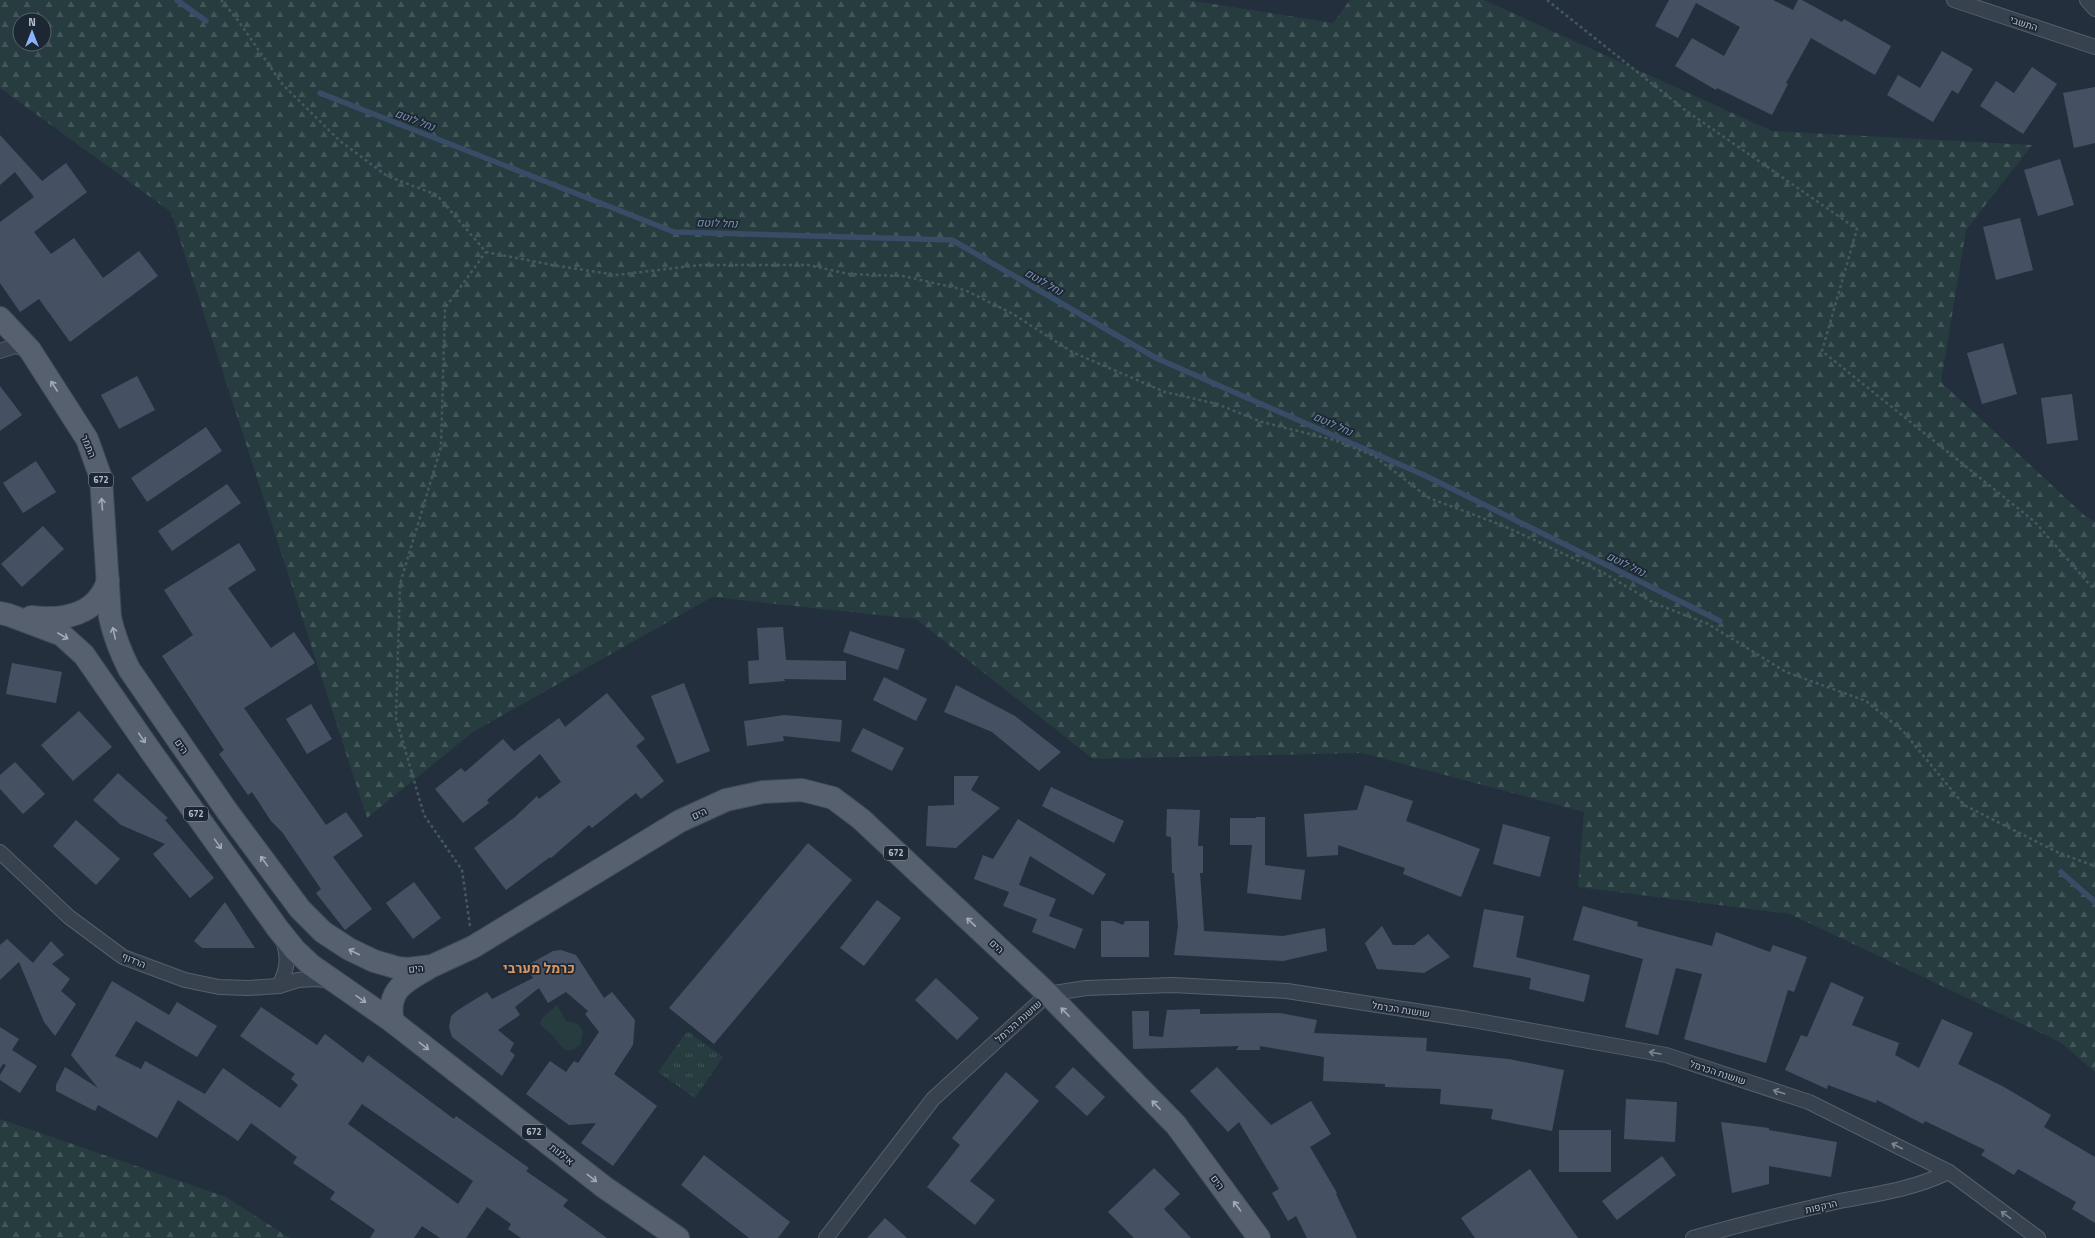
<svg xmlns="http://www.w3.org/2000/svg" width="2095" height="1238" font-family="'Titillium Web',Heebo,sans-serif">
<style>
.green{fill:#263c3f}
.forest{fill:url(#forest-firs);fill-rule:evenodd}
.park{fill:url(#park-tufts)}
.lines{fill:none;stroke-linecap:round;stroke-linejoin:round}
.stream{stroke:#394c67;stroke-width:5.5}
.building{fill:#455162;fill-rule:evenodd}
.minor-casing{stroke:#565f6c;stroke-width:16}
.primary-casing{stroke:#414a57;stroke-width:24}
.path{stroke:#44595c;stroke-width:2.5;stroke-dasharray:3 3;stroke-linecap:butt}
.minor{stroke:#38414e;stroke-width:14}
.primary{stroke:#56606e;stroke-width:22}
.oneway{stroke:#a1aab7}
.oneway2{stroke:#7c8592}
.labels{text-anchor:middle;stroke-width:3.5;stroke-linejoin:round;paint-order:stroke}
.shield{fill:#1d2633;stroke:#878f9c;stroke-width:1}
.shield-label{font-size:9px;font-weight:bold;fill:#b4bcc9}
.street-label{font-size:10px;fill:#b4bcc9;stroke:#1d2633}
.water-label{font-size:11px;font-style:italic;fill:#7c92b1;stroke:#1d2633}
.district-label{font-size:14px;font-weight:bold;fill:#d59563;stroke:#1d2633}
</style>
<defs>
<pattern id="forest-firs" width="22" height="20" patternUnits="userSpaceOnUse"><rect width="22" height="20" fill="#263c3f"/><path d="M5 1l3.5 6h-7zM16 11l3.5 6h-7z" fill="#435659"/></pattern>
<pattern id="park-tufts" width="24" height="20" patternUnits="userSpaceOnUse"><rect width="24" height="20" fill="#263c3f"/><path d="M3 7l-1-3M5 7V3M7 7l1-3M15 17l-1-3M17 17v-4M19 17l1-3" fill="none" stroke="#435659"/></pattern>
</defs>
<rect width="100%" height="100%" fill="#242f3e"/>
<path class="green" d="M557 1005 566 1021 578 1024 583 1031 581 1044C563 1061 560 1041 549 1032 546 1029 543 1028 540 1024L542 1018Z"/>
<g class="forest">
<path d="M0 0H1188L1333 23 1350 0H1484L1772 131 2032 145 1966 230 1941 382 2085 516 2095 522V1072L2060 1042 1790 914 1578 887 1584 812 1362 753 1093 759 916 619 712 597 473 732 367 818 171 212 0 88ZM20 20H44V44H20Z"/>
<polygon points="0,1119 226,1197 290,1238 0,1238"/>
</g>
<polygon class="park" points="687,1031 723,1057 695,1098 658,1072"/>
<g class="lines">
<g class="stream">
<polyline points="177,0 206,21"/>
<polyline points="320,93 674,232 952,240 1156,358 1426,476 1720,621"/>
<polyline points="2061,872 2095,902"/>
</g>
</g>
<g class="building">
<polygon points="1669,0 1773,0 1793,10 1798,0 1802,0 1842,22 1844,19 1891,46 1875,75 1811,38 1786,83 1788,84 1772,115 1717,88 1716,90 1675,66 1692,38 1724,56 1740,27 1696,3 1678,38 1655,26"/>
<polygon points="1942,51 1973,69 1958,94 1952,90 1933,122 1887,95 1898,75 1920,88"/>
<polygon points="2032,67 2057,84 2023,134 1980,106 1996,81 2014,93"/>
<polygon points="2095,87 2095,143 2074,148 2063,93"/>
<polygon points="0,135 42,181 66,163 87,192 34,232 51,254 74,238 103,278 139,251 158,276 70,342 39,299 20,312 0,283 0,222 34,197 15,172 0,185"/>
<polygon points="2060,159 2074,205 2038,216 2024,170"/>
<polygon points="2020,218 2033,270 1996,280 1983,227"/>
<polygon points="2003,343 2017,394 1982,404 1967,353"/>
<polygon points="137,376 155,410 119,429 101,395"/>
<polygon points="0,386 22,415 0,431"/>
<polygon points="2072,394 2078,440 2047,444 2041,398"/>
<polygon points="206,427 222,451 147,502 131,478"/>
<polygon points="36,461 56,492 23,513 3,483"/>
<polygon points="227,484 241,503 172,551 158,531"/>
<polygon points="43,526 64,549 22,587 1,564"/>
<polygon points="239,543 256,570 228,588 271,648 294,632 315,663 244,708 326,825 346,812 363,836 333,857 372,909 345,930 316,893 321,889 282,832 271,821 252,792 248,795 219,754 224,750 162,656 193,635 164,590"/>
<polygon points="783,627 786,660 846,661 846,680 784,679 785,681 749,684 748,661 759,660 757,628"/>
<polygon points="850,631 905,649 898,670 843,652"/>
<polygon points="12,663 62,672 56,703 6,694"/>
<polygon points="884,677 927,699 916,721 873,700"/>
<polygon points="684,683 710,751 677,764 651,696"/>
<polygon points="956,685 1015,716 1061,752 1039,771 992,732 944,712"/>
<polygon points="607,693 645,739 636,746 664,781 641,799 636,793 592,828 589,825 551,858 550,857 506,890 474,848 515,817 537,796 539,799 561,782 540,754 487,800 489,803 463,823 435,789 461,768 465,772 503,739 514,751 559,718 565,727"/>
<polygon points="311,704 332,739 307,754 286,719"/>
<polygon points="79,711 112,747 73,781 41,745"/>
<polygon points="784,715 842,720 840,742 783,736 784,741 747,746 744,721"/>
<polygon points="863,728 904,748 892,771 851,751"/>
<polygon points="15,762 45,794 23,814 0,789 0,775"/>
<polygon points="118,773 168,818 165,820 214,878 190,898 153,854 165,844 121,825 93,800"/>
<polygon points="954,776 979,776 971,790 1000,808 956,848 926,846 928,806 954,805"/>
<polygon points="1365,785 1413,801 1406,821 1480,849 1461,897 1403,874 1405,868 1338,845 1338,855 1307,857 1304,814 1357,810"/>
<polygon points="1051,787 1124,821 1114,843 1042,806"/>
<polygon points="1167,809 1200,810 1198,846 1203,846 1203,873 1200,873 1204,931 1283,936 1325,928 1327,951 1283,961 1174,955 1178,926 1174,873 1172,873 1171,837 1166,836"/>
<polygon points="1256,817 1265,817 1265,865 1305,870 1301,900 1247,893 1252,845 1230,845 1230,818 1256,818"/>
<polygon points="1018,819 1106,874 1093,895 1030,856 1019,885 1056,899 1049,916 1083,929 1075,949 1032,932 1037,919 1003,906 1009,892 974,879 983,855 993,859"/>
<polygon points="76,820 120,859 96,885 53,846"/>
<polygon points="1503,824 1550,837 1540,877 1493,864"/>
<polygon points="808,843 852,880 714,1044 669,1008"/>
<polygon points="414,882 441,918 413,939 386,903"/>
<polygon points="877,900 901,918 864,966 840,948"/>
<polygon points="225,902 255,948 202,948 194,941"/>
<polygon points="1583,906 1638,922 1637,926 1712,946 1716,932 1770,952 1773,945 1807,957 1794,992 1788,990 1766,1063 1684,1039 1702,974 1676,968 1658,1035 1625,1027 1643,959 1573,940"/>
<polygon points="1484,909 1524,916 1516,957 1590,975 1584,1002 1529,989 1531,978 1473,967"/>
<polygon points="1101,921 1113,921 1123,925 1125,921 1149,921 1149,957 1101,957"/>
<polygon points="1382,926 1393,945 1414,945 1428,934 1450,957 1424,973 1377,969 1365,943"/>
<polygon points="7,939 33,963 51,941 64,955 52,964 70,979 61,991 76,1004 55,1036 44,1022 19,962 0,980 0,945"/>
<polygon points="561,950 576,955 604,998 612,992 635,1020 633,1045 614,1074 657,1106 613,1166 581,1143 596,1123 569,1125 526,1094 550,1061 566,1072 574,1061 578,1063 599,1032 585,1014 588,1011 566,992 548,1003 539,988 515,1007 520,1015 498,1030 514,1043 510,1051 515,1055 502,1076 452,1037 449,1027 451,1016 458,1010 487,992 492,999 533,978 526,966 553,951"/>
<polygon points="936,978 979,1018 957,1040 915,1000"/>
<path d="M112 981 169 1015 177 1002 217 1026 197 1057 136 1021 115 1056 141 1069 145 1061 205 1094 223 1068 280 1108 298 1085 291 1079 295 1074 240 1036 261 1007 317 1045 325 1034 363 1063 368 1055 454 1119 456 1116 529 1168 526 1171 568 1200 563 1206 607 1238H521L508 1229 511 1224 487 1207 466 1238H440L422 1226 414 1238H370L375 1230 330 1199 335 1192 293 1163 297 1157 251 1123 238 1141 178 1100 157 1138 98 1105 95 1111 56 1091V1085L65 1067 98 1088 71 1055ZM362 1104 473 1181 458 1204 348 1124Z"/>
<polygon points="1831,982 1864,997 1852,1025 1899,1043 1895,1055 1919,1068 1942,1019 1973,1033 1958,1064 2004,1087 2051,1115 2044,1127 2095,1157 2095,1223 2072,1209 2076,1202 2018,1169 2014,1175 1981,1155 1985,1150 1925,1121 1923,1124 1877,1100 1876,1103 1828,1085 1827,1089 1785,1070 1801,1035 1807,1037"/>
<polygon points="1200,1009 1200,1014 1280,1013 1317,1020 1314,1033 1427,1038 1426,1051 1509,1059 1564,1070 1552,1131 1491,1119 1493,1109 1440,1104 1441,1089 1385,1087 1385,1084 1323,1081 1324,1057 1260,1046 1260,1050 1236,1050 1239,1046 1133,1049 1132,1011 1149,1011 1149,1036 1163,1037 1167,1010"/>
<polygon points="0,1027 19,1039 12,1050 37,1066 20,1093 0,1080 0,1075 6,1065 3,1064 0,1069"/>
<polygon points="1073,1067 1105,1097 1087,1116 1055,1087"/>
<polygon points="1217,1067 1271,1125 1311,1101 1331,1134 1310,1147 1337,1193 1336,1194 1357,1238 1307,1238 1296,1216 1288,1221 1272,1193 1279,1189 1239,1122 1228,1132 1190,1091"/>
<polygon points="1006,1072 1039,1101 970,1181 995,1200 975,1225 927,1187 960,1145 952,1138"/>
<polygon points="1626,1099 1677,1102 1675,1142 1624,1139"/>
<polygon points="1721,1122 1769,1128 1769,1130 1837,1142 1831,1177 1769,1166 1769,1184 1732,1193"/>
<rect x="1559" y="1130" width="52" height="42"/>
<polygon points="704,1155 790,1222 778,1238 749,1238 681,1185"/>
<polygon points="1662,1156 1676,1175 1617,1220 1602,1201"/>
<polygon points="1154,1168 1180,1194 1164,1209 1191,1238 1134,1238 1108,1212"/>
<polygon points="1530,1169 1578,1238 1475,1238 1461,1218"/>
<polygon points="885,1218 907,1238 867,1238"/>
</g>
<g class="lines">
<g class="minor-casing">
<g id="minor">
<polyline points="1954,0 2095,47"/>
<polyline points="2087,0 2095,9"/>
<polyline points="0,351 15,346 29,350"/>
<polyline points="0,852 69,917 123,957 185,980 219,987 248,988 279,986 298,980 317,979 330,981"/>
<path d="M279 986C288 969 289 956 282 938"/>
<polyline points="826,1238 933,1099 1048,994 1086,988 1173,985 1287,991 1467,1019 1666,1055 1809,1102 1949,1172 2038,1238"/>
<path d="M1693 1238C1742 1224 1791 1212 1840 1201 1881 1193 1910 1190 1949 1172"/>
</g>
</g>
<g class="primary-casing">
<g id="primary">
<path d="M0 318 30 350 87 439 101 478 110 617C114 636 120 651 129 669L227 811 300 909 323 932 349 949 374 961 398 968 408 969 432 966 473 947 680 821 726 800 763 792 802 790 833 798 861 819 1048 994 1176 1125 1259 1238"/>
<polyline points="0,613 9,615 62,635 84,655 152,753 278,929 295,950 311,965 393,1022 604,1187 678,1238"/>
<path d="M31 617C63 621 98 615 108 580"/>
<path d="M393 1022C386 991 404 982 427 969"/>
</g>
</g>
<g class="path">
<polyline points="221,0 237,19 283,85 340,141 387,176 437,195 486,252 552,265 616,275 701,265 808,265 849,274 903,276 965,290 1013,314 1072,352 1165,392 1217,404 1262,422 1334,440 1374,456 1429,498 1504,526 1562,553 1602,572 1654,603 1708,624 1786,672 1866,701 1903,731 1964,805 2059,853 2095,866"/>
<polyline points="1547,0 1685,110 1857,229 1822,351 2035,522 2090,585 2095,589"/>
<polyline points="470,926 462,870 424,815 396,718 400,584 441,447 445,308 486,252"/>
</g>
<use href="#minor" class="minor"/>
<use href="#primary" class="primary"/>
</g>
<defs><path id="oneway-shaft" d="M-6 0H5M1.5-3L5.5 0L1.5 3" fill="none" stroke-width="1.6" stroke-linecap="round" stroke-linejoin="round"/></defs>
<g class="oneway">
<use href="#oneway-shaft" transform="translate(54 386) rotate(-123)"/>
<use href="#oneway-shaft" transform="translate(102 504) rotate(-94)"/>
<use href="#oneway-shaft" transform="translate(114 633) rotate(-102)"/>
<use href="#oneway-shaft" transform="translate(63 636) rotate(30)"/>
<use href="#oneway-shaft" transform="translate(142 738) rotate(56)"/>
<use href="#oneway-shaft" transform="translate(218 844) rotate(55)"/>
<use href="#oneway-shaft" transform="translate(264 861) rotate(-126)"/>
<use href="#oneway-shaft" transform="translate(971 922) rotate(-137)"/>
<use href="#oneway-shaft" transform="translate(354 952) rotate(-153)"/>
<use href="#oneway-shaft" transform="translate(361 999) rotate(35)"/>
<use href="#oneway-shaft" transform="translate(1065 1012) rotate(-134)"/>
<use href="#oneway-shaft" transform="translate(424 1046) rotate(38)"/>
<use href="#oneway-shaft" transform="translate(1156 1105) rotate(-134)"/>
<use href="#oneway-shaft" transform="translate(592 1178) rotate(38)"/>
<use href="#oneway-shaft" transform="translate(1237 1206) rotate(-127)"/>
</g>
<g class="oneway2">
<use href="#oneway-shaft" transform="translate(1655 1053) rotate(-170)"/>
<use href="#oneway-shaft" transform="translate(1779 1092) rotate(-162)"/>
<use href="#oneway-shaft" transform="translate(1897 1146) rotate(-153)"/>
<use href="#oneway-shaft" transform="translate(2006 1215) rotate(-144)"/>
</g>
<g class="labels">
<g class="shield">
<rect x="89" y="473" width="24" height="14" rx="3"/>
<rect x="184" y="807" width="24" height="14" rx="3"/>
<rect x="884" y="846" width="24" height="14" rx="3"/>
<rect x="522" y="1125" width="24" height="14" rx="3"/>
</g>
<g class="shield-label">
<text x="101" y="483">672</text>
<text x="196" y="817">672</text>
<text x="896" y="856">672</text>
<text x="534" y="1135">672</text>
</g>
<g class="street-label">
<text transform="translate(2024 23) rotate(18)" y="4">התשבי</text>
<text transform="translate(89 446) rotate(67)" y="4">התמר</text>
<text transform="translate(182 746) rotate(55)" y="4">הים</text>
<text transform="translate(699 813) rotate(-25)" y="4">הים</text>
<text transform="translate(997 946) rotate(43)" y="4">הים</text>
<text transform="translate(134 960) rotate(23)" y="4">הרדוף</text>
<text transform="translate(416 968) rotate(-5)" y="4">הים</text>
<text transform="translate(1401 1009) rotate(9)" y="4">שושנת הכרמל</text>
<text transform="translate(1018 1021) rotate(-42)" y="4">שושנת הכרמל</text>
<text transform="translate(1718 1072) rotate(18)" y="4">שושנת הכרמל</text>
<text transform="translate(562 1154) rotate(38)" y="4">אילנות</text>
<text transform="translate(1218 1182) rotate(53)" y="4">הים</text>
<text transform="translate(1821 1206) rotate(-13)" y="4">הרקפות</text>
</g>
<g class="water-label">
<text transform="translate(415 120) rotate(21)" y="4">נחל לוטם</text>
<text transform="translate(717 223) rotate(2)" y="4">נחל לוטם</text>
<text transform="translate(1044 282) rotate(30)" y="4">נחל לוטם</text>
<text transform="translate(1333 424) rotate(24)" y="4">נחל לוטם</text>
<text transform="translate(1626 564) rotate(26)" y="4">נחל לוטם</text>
</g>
<g class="district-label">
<text x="539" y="973">כרמל מערבי</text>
</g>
</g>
<g transform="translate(32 32)"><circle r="19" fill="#1d2633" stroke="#59626f"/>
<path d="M0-3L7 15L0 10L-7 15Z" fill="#8ab4f8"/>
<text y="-6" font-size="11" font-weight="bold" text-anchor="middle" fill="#b4bcc9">N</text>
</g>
</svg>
